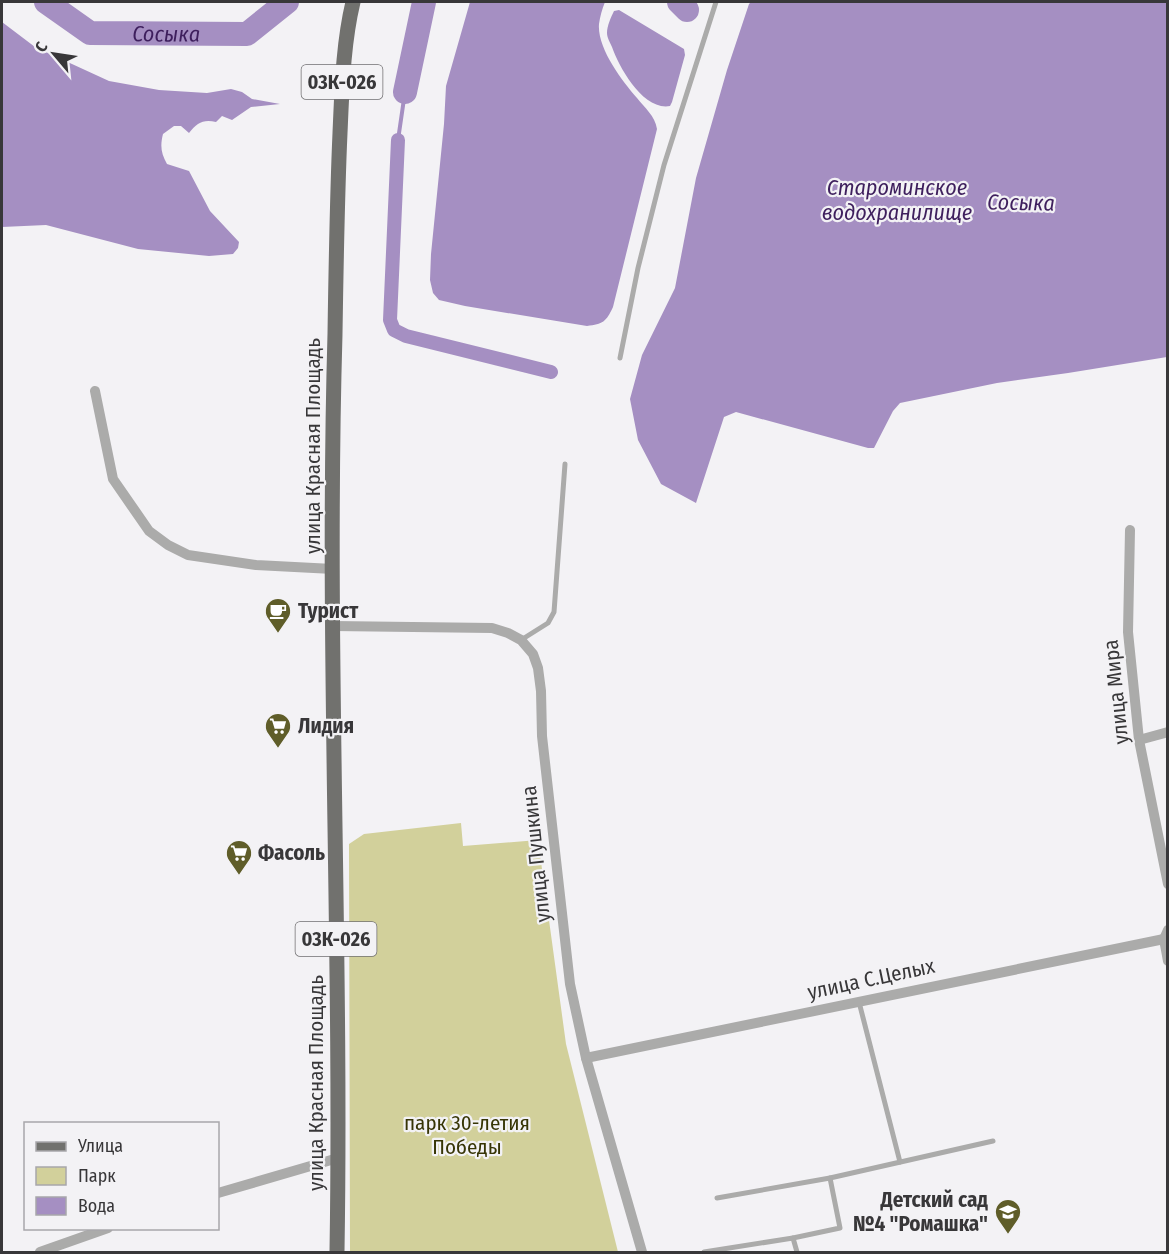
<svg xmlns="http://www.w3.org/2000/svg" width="1169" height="1254" font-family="'Fira Sans Condensed',sans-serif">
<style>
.green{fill:#d2d09b}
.water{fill:#a58fc2}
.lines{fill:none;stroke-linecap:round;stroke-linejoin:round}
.stream{stroke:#a58fc2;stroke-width:4}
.canal{stroke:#a58fc2;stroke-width:14}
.river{stroke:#a58fc2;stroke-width:24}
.service{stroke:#ababaa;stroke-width:5}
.minor{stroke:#ababaa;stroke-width:10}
.primary{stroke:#71716e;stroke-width:15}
.labels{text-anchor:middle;stroke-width:4.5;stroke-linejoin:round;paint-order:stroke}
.shield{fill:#f3f2f5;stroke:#706f71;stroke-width:1.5}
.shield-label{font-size:20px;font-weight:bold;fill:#383739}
.street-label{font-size:21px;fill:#383739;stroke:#f3f2f5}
.poi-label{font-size:21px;font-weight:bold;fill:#383739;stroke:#f3f2f5;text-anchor:start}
.park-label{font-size:21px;fill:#373505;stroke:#f3f2f5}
.water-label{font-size:22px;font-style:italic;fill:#3e1f5d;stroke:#f3f2f5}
</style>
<rect width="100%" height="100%" fill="#f3f2f5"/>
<polygon class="green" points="461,823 463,846 538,840 566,1044 618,1252 350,1252 349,844 364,834"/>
<g class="water">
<path d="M470 2H605C602 9 600 17 599 24 597 48 622 81 637 98 645 108 655 116 657 129L613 307C606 322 603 324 587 326L465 306 439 300 433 293 430 280 431 254 444 124 446 86Z"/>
<polygon points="751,2 1167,2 1167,357 1068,373 997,383 900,403 893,411 874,448 868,448 736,412 724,417 696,503 661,484 638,440 630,399 642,355 675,288 696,178 727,70 749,4"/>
<path d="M619 10 684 49 685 55 672 102 670 106C643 111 619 67 612 47 610 42 607 38 607 33 607 26 611 17 614 11Z"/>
<path d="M2 22 35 47 109 81 159 90 207 93 231 89 242 92 252 99 280 104 251 107 232 120 222 116 216 122C203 119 197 123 189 133L181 126H174L163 134C160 146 161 153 167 164L189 171 210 211 239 242 238 248 233 254 209 256 138 249 46 225 2 227Z"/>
</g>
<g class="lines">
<polyline class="stream" points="398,140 405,92"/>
<polyline class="canal" points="398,140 390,320 394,330 406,336 551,372"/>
<g class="river">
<path id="s1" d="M46 2 90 33 247 34 287 2"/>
<polyline points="679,2 687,10"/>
<polyline points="405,92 424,2"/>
</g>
<g class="service">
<polyline points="620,358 638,268 664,165 716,2"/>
<polyline points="521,640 548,623 554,612 565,464"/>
<polyline points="859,1002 900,1162"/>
<polyline points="830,1178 993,1141"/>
<polyline points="717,1198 830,1178 840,1228 793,1238"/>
<polyline points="704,1252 793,1238 797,1252"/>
</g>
<g class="minor">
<polyline points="95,391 113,479 149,531 168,545 188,555 256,565 333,569"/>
<polyline points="1130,530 1128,632 1139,740 1168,884"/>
<polyline points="333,626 492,628 508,633 521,640 533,654 538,668 541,691 542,736 570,984 586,1058 642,1252"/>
<polyline points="1139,740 1168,732"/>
<polyline points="1168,930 1164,939 1168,961"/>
<polyline points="586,1058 1164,939"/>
<polyline points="218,1193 338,1158"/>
<polyline points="40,1252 108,1228"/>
</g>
<path class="primary" d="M337 1252C342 946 326 640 335 334 336 267 337 200 340 133 342 89 343 44 353 2"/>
</g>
<defs>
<g id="cafe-pin" transform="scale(1.35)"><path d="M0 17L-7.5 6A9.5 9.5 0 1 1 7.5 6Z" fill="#5f5d29" stroke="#f3f2f5"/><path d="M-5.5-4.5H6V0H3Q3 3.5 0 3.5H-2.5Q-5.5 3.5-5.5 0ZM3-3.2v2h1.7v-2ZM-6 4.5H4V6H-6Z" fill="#fff"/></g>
<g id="supermarket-pin" transform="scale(1.35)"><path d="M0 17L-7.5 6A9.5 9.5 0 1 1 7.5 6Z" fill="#5f5d29" stroke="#f3f2f5"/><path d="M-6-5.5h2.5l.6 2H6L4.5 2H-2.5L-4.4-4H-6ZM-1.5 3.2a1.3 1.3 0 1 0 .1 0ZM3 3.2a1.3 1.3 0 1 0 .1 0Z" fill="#fff"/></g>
<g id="school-pin" transform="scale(1.35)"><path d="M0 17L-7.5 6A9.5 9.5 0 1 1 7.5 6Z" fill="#5f5d29" stroke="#f3f2f5"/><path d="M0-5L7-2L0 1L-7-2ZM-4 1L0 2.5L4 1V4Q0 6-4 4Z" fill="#fff"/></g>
</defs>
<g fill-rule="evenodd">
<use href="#cafe-pin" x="278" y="611"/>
<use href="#supermarket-pin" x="278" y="726"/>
<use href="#supermarket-pin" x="239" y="853"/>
<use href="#school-pin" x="1008" y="1212"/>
</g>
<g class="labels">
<g class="shield">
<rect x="301.5" y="65" width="81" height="34" rx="4.5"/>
<rect x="295.5" y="922" width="81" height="34" rx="4.5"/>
</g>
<g class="shield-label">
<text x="342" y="89">03К-026</text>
<text x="336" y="946">03К-026</text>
</g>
<g class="street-label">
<text transform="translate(313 446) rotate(-90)" y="7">улица Красная Площадь</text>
<text transform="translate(1116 692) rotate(-96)" y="7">улица Мира</text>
<text transform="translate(536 854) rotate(-96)" y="7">улица Пушкина</text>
<text transform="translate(871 979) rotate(-12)" y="7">улица С.Целых</text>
<text transform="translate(316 1083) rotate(-90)" y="7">улица Красная Площадь</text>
</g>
<g class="poi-label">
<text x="298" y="618">Турист</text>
<text x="298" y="733">Лидия</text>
<text x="258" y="860">Фасоль</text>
<text x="988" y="1207" text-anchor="end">Детский сад<tspan x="988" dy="24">№4 "Ромашка"</tspan></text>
</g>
<g class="park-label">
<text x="467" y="1130">парк 30-летия<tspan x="467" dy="24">Победы</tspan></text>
</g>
<g class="water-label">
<text dy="8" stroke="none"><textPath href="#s1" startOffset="130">Сосыка</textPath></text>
<text x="897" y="195">Староминское<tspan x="897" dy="25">водохранилище</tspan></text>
<text transform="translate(1021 202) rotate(1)" y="8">Сосыка</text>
</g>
</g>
<rect width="1169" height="1254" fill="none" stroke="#383739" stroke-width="6"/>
<rect x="24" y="1122" width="195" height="108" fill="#f3f2f5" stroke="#a8a7aa" stroke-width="1.5"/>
<rect x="36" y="1142" width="30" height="9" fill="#71716e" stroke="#a8a7aa" stroke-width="1.5"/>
<text x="78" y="1152" font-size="18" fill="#383739">Улица</text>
<rect x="36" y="1167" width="30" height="18" fill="#d2d09b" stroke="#a8a7aa" stroke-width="1.5"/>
<text x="78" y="1182" font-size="18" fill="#383739">Парк</text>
<rect x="36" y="1197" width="30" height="18" fill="#a58fc2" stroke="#a8a7aa" stroke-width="1.5"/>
<text x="78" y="1212" font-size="18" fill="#383739">Вода</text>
<g transform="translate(54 54) rotate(299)" stroke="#f3f2f5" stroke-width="4.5" paint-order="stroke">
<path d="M0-4.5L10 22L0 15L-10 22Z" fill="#383739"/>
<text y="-9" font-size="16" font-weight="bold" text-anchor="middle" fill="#383739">С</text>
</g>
</svg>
